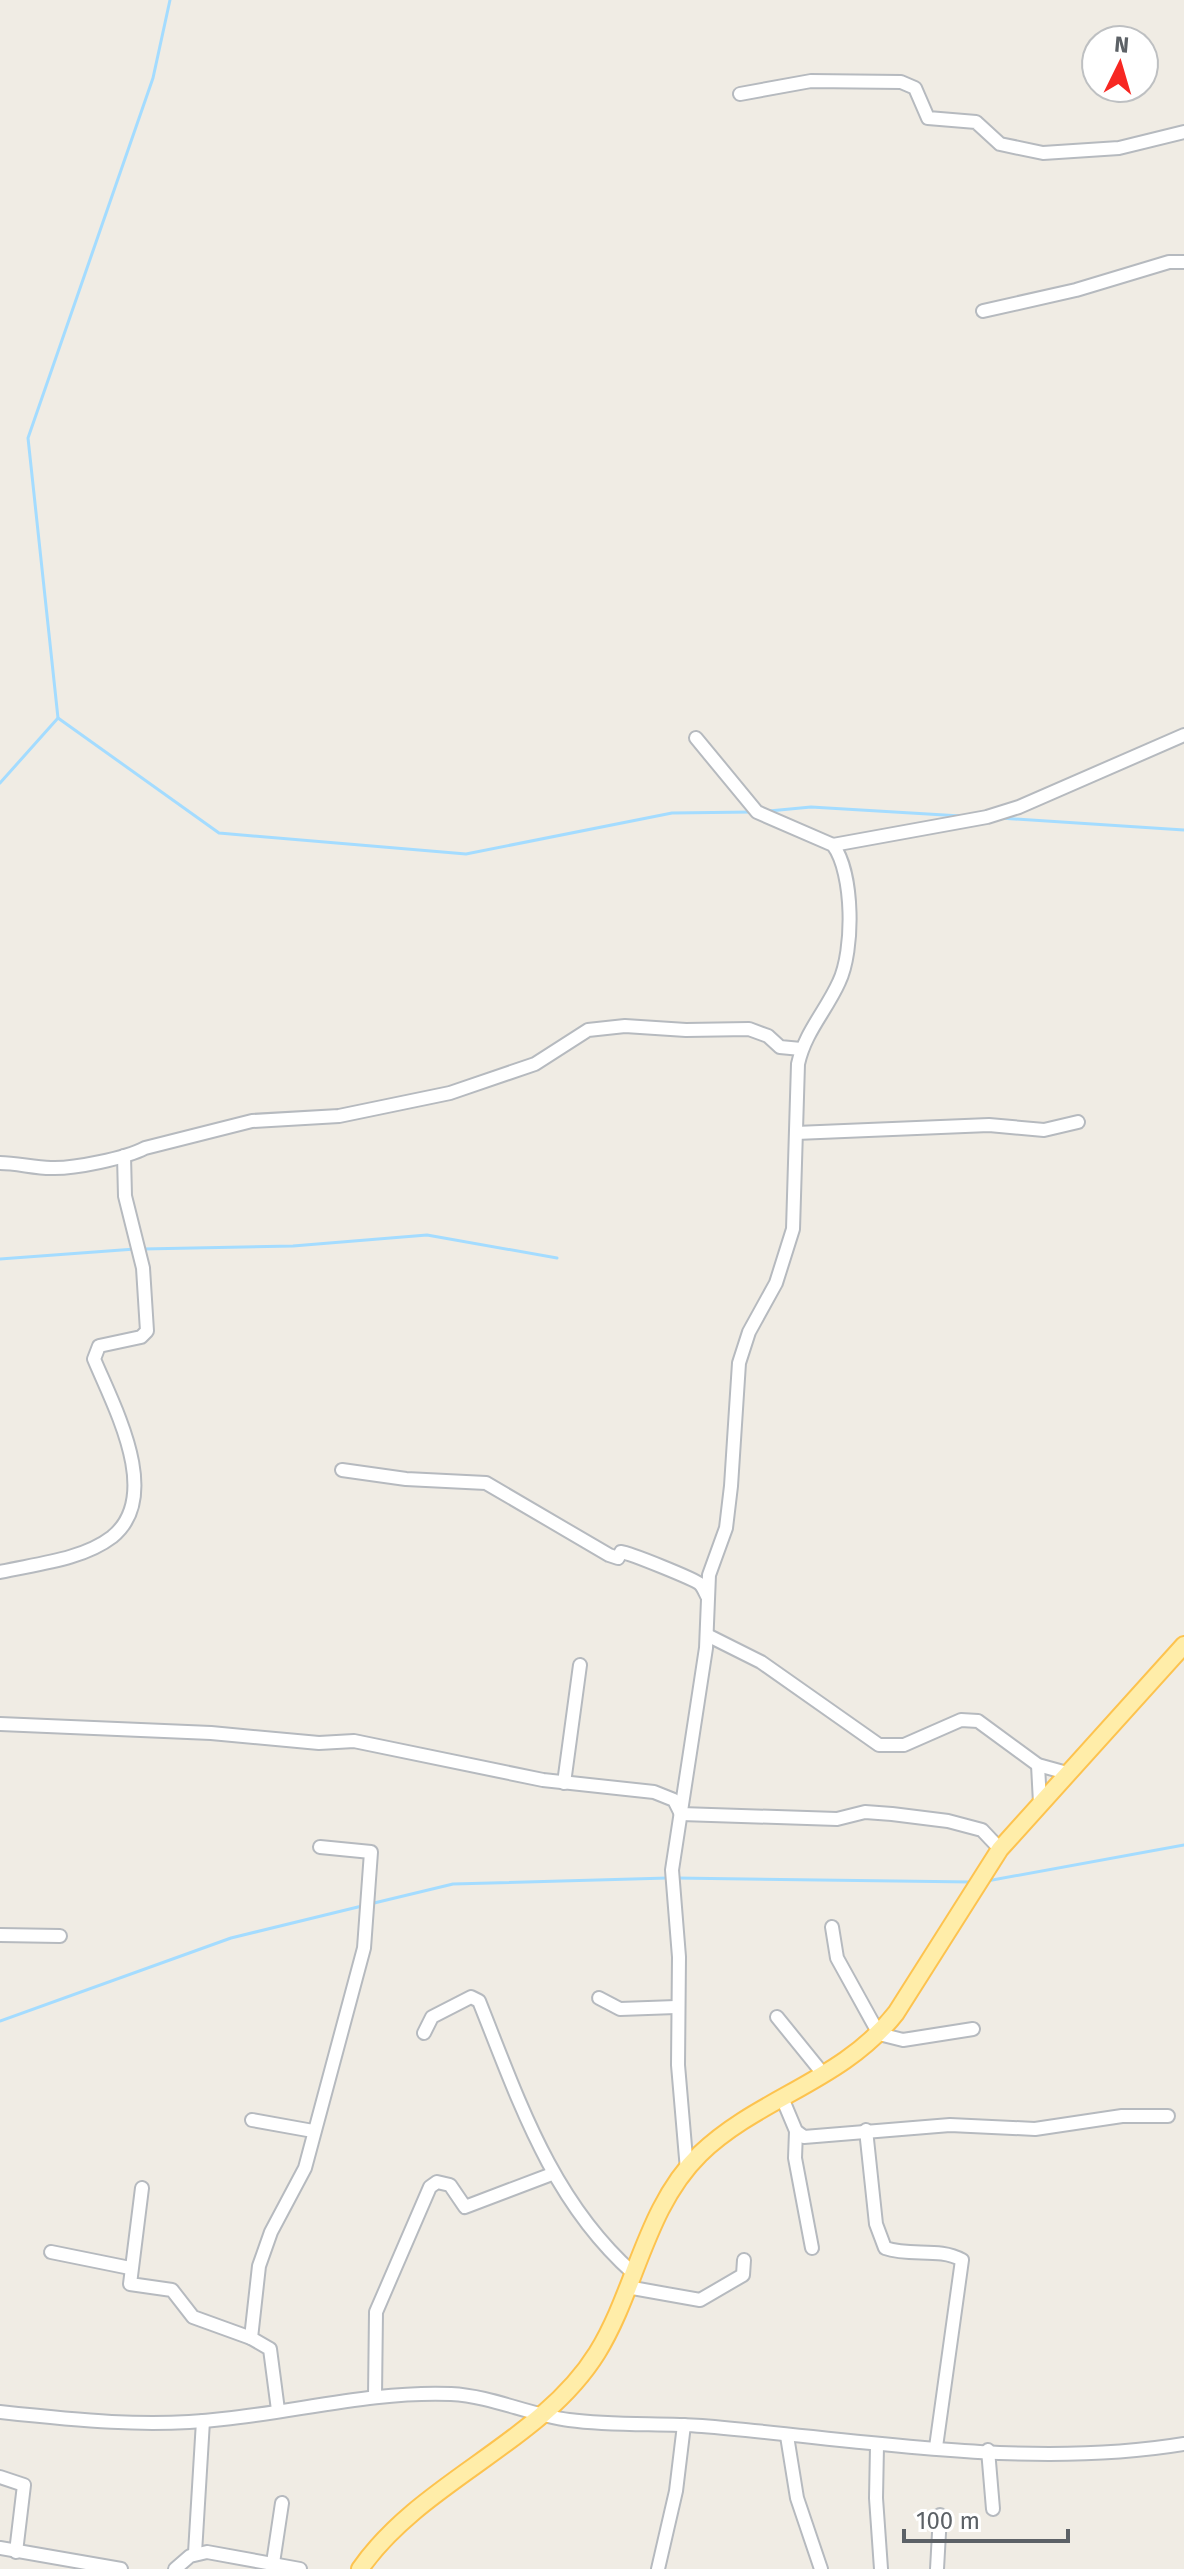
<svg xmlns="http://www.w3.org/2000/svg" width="1184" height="2569" font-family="'Fira Sans',sans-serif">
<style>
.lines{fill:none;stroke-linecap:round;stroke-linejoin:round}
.stream{stroke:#a4dcff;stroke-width:3}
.minor-casing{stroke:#b6babf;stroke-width:16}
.major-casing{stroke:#fdc34f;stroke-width:20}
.minor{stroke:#fff;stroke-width:12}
.major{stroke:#ffeda9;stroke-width:16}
</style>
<rect width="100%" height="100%" fill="#f0ece4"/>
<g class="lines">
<g class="stream">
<polyline points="58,718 219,833 466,854 672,813 753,812"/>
<polyline points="0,783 58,718 28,438 153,78 170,0"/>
<polyline points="769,811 811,807 961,816"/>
<polyline points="1000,818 1184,830"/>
<polyline points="143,1249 293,1246 427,1235 557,1258"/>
<polyline points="0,1259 135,1249"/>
<polyline points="675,1878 972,1882"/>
<polyline points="987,1881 1184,1845"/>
<polyline points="370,1904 453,1884 668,1878"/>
<polyline points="0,2021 231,1938 362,1906"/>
</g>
<g class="minor-casing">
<g id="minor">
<polyline points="740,94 811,81 901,82 915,88 928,118 976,122 1000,144 1043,153 1119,148 1184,132"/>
<polyline points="983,311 1076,290 1169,262 1184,262"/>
<polyline points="833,845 987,817 1019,807 1184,735"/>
<polyline points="796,1133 989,1125 1044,1130 1078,1122"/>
<path d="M0 1163C17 1163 34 1168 51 1168 74 1169 126 1158 145 1148L252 1121 339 1116 450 1093 535 1064 588 1030 625 1026 686 1030 749 1029 768 1036 780 1047 801 1049"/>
<path d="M342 1470 406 1479 486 1483 609 1555 618 1558 621 1552C630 1553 694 1579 700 1584 703 1587 705 1592 707 1596"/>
<path d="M0 1572C35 1564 82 1560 112 1537 163 1496 114 1407 94 1359L99 1346 141 1337 147 1331 143 1268 125 1196 124 1156"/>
<polyline points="707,1635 761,1662 879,1745 904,1745 961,1720 978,1721 1038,1765 1067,1773"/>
<polyline points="0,1724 211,1733 319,1743 354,1741 543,1780 654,1792 674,1800 681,1814 837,1819 865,1812 892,1814 948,1821 982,1830 1000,1849"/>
<polyline points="1038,1765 1040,1803"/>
<polyline points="564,1783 580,1665"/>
<polyline points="832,1927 837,1958 879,2034 903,2040 973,2029"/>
<polyline points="0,1935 60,1936"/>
<polyline points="599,1998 620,2009 676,2007"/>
<polyline points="777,2017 824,2075"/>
<path d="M424 2033 432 2017 471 1997 479 2001C519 2101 551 2200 633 2273"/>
<polyline points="783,2100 796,2131 804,2137 950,2125 1035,2129 1122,2116 1168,2116"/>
<polyline points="252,2120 313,2131"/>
<path d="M866 2130 876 2224 885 2248C911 2257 939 2247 962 2260L936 2447"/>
<polyline points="796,2131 795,2158 812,2248"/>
<path d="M687 2170 678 2065 679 1957 672 1870 706 1648 709 1575 726 1528 731 1486 739 1363 749 1332 776 1283 793 1229 798 1064C805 1032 826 1011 839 982 854 951 854 873 833 845L757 812 696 738"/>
<polyline points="142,2188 130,2284 172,2290 193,2317 251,2338"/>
<polyline points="51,2252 130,2268"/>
<polyline points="627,2287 700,2300 743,2275 744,2260"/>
<polyline points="375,2396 376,2312 430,2187 437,2182 450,2185 465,2207 552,2174"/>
<polyline points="278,2410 270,2349 251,2338 259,2266 271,2232 305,2168 364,1948 371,1852 320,1847"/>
<path d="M0 2412C74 2420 149 2428 223 2419 300 2411 373 2391 451 2394 492 2396 529 2415 569 2420 613 2426 658 2423 702 2426 859 2439 1027 2470 1184 2444"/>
<polyline points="787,2436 797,2498 821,2569"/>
<polyline points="877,2446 876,2498 881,2569"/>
<polyline points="988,2450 993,2509"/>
<polyline points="0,2477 24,2485 16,2552"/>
<polyline points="0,2548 121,2569"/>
<polyline points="195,2553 203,2421"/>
<polyline points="273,2563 282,2503"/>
<polyline points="175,2569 190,2556 207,2552 300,2569"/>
<polyline points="658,2569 676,2491 684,2425"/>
<polyline points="937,2569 940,2515"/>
</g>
</g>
<g class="major-casing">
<path id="major" d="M360 2569C421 2481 541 2443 597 2353 636 2290 645 2208 700 2154 759 2097 842 2082 896 2013L1000 1849 1184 1645"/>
</g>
<use href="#minor" class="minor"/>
<use href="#major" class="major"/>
</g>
<g transform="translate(1120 64) rotate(5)"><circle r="38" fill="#ffffff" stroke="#bec0c2" stroke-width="2"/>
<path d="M0-6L14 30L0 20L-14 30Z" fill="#f72722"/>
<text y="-12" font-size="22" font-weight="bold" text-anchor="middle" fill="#5c6166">N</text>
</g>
<path d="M904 2529v12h164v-12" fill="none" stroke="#5c6166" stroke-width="4"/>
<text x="916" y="2529" font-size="24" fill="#5c6166" stroke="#ffffff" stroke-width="6" paint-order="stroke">100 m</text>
</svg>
